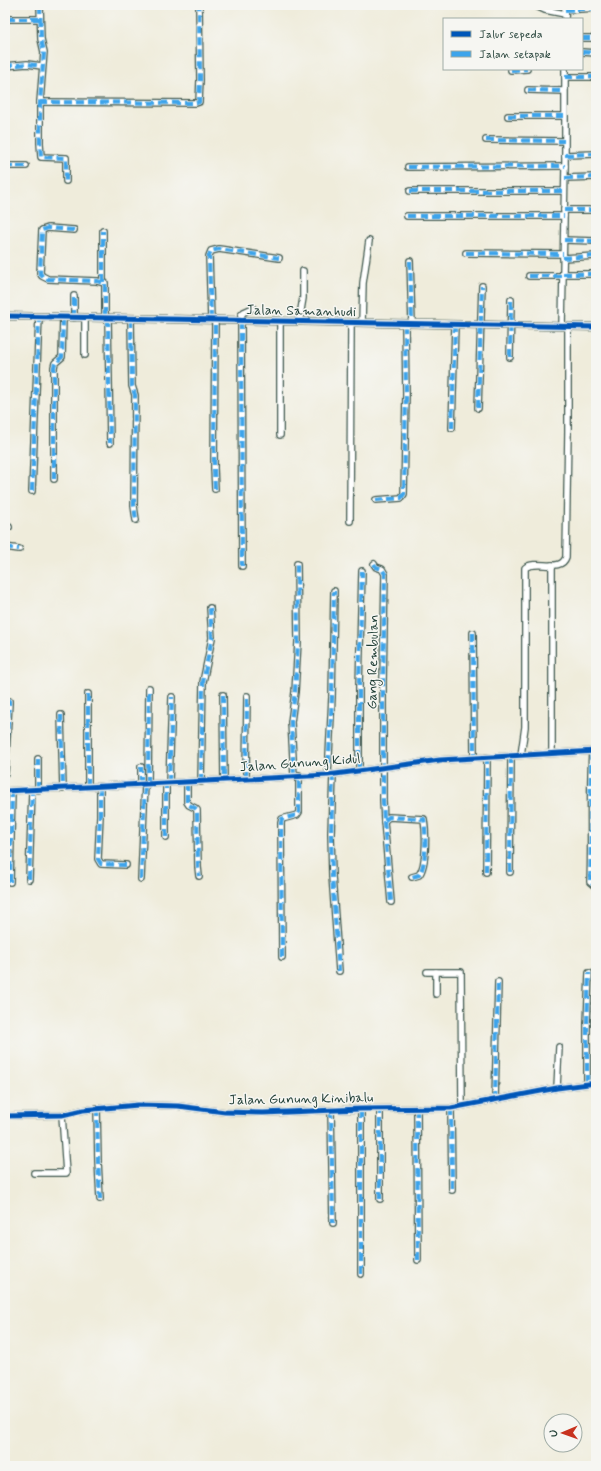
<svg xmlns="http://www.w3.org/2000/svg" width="601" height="1471" font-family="Mynerve,sans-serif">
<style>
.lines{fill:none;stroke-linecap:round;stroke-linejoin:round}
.minor-casing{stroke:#3e574d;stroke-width:8}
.tertiary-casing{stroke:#3e574d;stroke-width:9}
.minor{stroke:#fff;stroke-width:5.5}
.tertiary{stroke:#fff;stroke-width:7}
.quiet{stroke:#3da4eb;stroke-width:4;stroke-dasharray:8 4;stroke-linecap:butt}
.cycleway-casing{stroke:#f6f6f2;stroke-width:8}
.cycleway{stroke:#0057b8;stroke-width:5}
.labels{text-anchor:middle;stroke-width:3;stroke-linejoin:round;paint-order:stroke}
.street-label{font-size:14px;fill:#1f3d34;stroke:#f6f6f2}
</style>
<rect width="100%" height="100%" fill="#f6f6f2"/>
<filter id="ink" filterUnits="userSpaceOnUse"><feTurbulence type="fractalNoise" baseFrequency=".025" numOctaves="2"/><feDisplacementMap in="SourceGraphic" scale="8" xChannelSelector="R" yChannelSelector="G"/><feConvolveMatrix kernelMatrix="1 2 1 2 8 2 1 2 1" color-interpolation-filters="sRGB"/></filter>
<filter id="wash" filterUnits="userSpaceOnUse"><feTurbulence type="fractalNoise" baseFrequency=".012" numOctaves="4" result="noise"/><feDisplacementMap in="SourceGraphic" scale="16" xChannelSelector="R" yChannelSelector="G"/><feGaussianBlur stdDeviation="0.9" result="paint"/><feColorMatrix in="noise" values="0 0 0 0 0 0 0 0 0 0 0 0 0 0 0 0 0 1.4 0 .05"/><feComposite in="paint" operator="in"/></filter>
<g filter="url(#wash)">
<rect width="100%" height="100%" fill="#efecdb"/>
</g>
<g filter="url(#ink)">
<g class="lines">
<g class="minor-casing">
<g id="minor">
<polyline points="40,5 41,39 44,52 40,102 40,143 41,157 66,158 66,181"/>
<polyline points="534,5 545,10 565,14"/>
<polyline points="565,10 596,8"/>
<polyline points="7,19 40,19"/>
<polyline points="565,19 566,5"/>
<polyline points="582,38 596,38"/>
<polyline points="582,52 596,53"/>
<polyline points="5,66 27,64 42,66"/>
<polyline points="511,70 527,69"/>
<polyline points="565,77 596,77"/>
<polyline points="528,90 564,91"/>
<polyline points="40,102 196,103 199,102 200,80 199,5"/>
<polyline points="508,116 564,116"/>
<polyline points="486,140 564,141"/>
<polyline points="565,155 596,154"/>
<polyline points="5,166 26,166"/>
<polyline points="408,167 565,166"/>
<polyline points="565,178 596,177"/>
<polyline points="410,191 564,191"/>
<polyline points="564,210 596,210"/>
<polyline points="407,216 564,216"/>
<polyline points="74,230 48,228 42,230 40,273 42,276 48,279 97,281 105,283 105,318"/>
<polyline points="564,240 596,241"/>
<polyline points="466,253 563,254"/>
<polyline points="563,258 596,256"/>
<polyline points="410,261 412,324"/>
<polyline points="563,274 596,274"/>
<polyline points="529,276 563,276"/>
<polyline points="103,282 103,231"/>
<polyline points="74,318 74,296"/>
<polyline points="108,318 110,443"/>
<polyline points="131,319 132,386 135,395 134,506 136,520"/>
<polyline points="211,320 209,256 211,251 219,249 279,258"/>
<polyline points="299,322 303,298 303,271"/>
<polyline points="362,323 363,283 369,241"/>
<polyline points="562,327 565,166 565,69"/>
<polyline points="85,355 85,318"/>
<polyline points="510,357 511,300"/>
<polyline points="478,408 482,286"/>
<polyline points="452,428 455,325"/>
<polyline points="280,435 280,321"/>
<polyline points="54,479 54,367 55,363 62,357 63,317"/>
<polyline points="215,489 214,468 215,320"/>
<polyline points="32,491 39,317"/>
<polyline points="376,500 401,498 404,494 406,394 405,324"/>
<polyline points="350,521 351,323"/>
<polyline points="5,528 9,527"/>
<polyline points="5,547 19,549"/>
<path d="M374 564 376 567 382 569 385 574 383 682V800L384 821 389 817 424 819C426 832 427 865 419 875L412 877"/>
<polyline points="242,566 241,315 244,312 253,308"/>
<polyline points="473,633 474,758"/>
<polyline points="88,694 88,787"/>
<polyline points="223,695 224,780"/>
<polyline points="5,701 9,701 9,703 5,773"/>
<polyline points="61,715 63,789"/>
<path d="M592 752C589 795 592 839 590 882L596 887"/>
<polyline points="552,753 552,565"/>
<path d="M521 755 525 727V568C536 559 561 573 566 557L568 432V327"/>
<polyline points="359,770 359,687 362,571"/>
<polyline points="333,774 331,833 332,876 339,971"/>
<polyline points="328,775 332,697 334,591"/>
<polyline points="294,776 291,722 295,692 298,642 297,564"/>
<polyline points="246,779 247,696"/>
<polyline points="187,782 187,802 189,805 195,808 197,810 198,867 199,876"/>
<polyline points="201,782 203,682 212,638 210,608"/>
<polyline points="169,783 172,697"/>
<polyline points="141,784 141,767"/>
<polyline points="148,784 149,688"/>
<polyline points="100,786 100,815 98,859 101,864 126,865"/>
<polyline points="38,790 38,759"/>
<polyline points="5,791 328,775 440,760 596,751"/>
<polyline points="384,821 391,902"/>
<polyline points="166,837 166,783"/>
<polyline points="486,872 487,757"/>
<polyline points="510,872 511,757"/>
<polyline points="29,879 32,791"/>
<polyline points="141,879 145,784"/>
<polyline points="10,882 12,791"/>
<polyline points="282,957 281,823 282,819 297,815 299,812 299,775"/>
<polyline points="427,972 461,972 462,1105"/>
<polyline points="436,994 436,972"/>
<polyline points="587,1083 587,1024 589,973"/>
<polyline points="557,1088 559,1047"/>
<polyline points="495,1100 498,982"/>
<polyline points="97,1108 98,1161 100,1199"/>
<polyline points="417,1108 418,1260"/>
<polyline points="451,1108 452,1190"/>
<polyline points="331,1110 333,1223"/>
<polyline points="5,1116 62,1115 83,1110 138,1105 178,1106 225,1112 263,1113 361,1109 451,1108 557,1088 596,1083"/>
<polyline points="34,1173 66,1173 62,1115"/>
<polyline points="380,1199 380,1109"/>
<polyline points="361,1274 361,1109"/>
</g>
</g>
<g class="tertiary-casing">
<polyline id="tertiary" points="5,316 596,327"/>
</g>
<use href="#minor" class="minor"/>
<use href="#tertiary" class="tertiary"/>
<g class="quiet">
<polyline points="40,5 41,39 44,52 40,102 40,143 41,157 66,158 66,181"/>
<polyline points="565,10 596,8"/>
<polyline points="7,19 40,19"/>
<polyline points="582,38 596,38"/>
<polyline points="582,52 596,53"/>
<polyline points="5,66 27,64 42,66"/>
<polyline points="511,70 527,69"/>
<polyline points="565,77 596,77"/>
<polyline points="528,90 564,91"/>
<polyline points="40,102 196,103 199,102 200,80 199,5"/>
<polyline points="508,116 564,116"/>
<polyline points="486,140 564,141"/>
<polyline points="565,155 596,154"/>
<polyline points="5,166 26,166"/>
<polyline points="408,167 565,166"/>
<polyline points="565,178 596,177"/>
<polyline points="410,191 564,191"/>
<polyline points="564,210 596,210"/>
<polyline points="407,216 564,216"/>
<polyline points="74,230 48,228 42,230 40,273 42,276 48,279 97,281 105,283 105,318"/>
<polyline points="564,240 596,241"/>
<polyline points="466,253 563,254"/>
<polyline points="563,258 596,256"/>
<polyline points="410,261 412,324"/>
<polyline points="563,274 596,274"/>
<polyline points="529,276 563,276"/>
<polyline points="103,282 103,231"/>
<polyline points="74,318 74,296"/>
<polyline points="108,318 110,443"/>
<polyline points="131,319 132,386 135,395 134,506 136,520"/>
<polyline points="211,320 209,256 211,251 219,249 279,258"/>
<polyline points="241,321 242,566"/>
<polyline points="510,357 511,300"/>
<polyline points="478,408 482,286"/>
<polyline points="452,428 455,325"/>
<polyline points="54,479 54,367 55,363 62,357 63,317"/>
<polyline points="215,489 214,468 215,320"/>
<polyline points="32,491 39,317"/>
<polyline points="376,500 401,498 404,494 406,394 405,324"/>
<polyline points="5,528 9,527"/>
<polyline points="5,547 19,549"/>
<path d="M374 564 376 567 382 569 385 574 383 682V800L384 821 389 817 424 819C426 832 427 865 419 875L412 877"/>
<polyline points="473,633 474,758"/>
<polyline points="88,694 88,787"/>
<polyline points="223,695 224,780"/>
<polyline points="5,701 9,701 9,703 5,773"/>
<polyline points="61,715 63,789"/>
<path d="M592 752C589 795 592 839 590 882L596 887"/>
<polyline points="359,770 359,687 362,571"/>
<polyline points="333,774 331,833 332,876 339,971"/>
<polyline points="328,775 332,697 334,591"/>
<polyline points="294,776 291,722 295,692 298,642 297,564"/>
<polyline points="246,779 247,696"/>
<polyline points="187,782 187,802 189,805 195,808 197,810 198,867 199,876"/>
<polyline points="201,782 203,682 212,638 210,608"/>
<polyline points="169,783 172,697"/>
<polyline points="141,784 141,767"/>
<polyline points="148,784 149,688"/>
<polyline points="100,786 100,815 98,859 101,864 126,865"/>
<polyline points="38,790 38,759"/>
<polyline points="384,821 391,902"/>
<polyline points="166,837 166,783"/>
<polyline points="486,872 487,757"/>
<polyline points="510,872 511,757"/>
<polyline points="29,879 32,791"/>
<polyline points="141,879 145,784"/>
<polyline points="10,882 12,791"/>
<polyline points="282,957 281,823 282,819 297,815 299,812 299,775"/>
<polyline points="587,1083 587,1024 589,973"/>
<polyline points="495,1100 498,982"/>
<polyline points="97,1108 98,1161 100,1199"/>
<polyline points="417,1108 418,1260"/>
<polyline points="451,1108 452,1190"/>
<polyline points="331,1110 333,1223"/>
<polyline points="380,1199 380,1109"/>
<polyline points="361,1274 361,1109"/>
</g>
<g class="cycleway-casing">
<g id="cycleway">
<polyline points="5,316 596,327"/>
<polyline points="5,791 328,775 440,760 596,751"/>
<polyline points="5,1116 62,1115 83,1110 138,1105 178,1106 225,1112 263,1113 361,1109 451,1108 557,1088 596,1083"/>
</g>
</g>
<use href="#cycleway" class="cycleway"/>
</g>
</g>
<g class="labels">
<g class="street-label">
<text transform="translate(301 310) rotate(1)" y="5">Jalan Samanhudi</text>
<text transform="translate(372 662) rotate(-89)" y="5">Gang Rembulan</text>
<text transform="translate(300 762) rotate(-4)" y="5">Jalan Gunung Kidul</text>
<text transform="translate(301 1098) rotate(-1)" y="5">Jalan Gunung Kinibalu</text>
</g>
</g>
<rect width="601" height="1471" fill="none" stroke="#f6f6f2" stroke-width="20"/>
<rect x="443" y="18" width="140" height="52" fill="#f6f6f2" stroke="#a0aca6"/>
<rect x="451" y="31" width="20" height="6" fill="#0057b8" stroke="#a0aca6"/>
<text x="479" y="38" font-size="12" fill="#1f3d34">Jalur sepeda</text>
<rect x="451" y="51" width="20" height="6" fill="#3da4eb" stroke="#a0aca6"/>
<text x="479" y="58" font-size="12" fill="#1f3d34">Jalan setapak</text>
<g transform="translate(563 1433) rotate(268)"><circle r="19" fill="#f6f6f2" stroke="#a0aca6"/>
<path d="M0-3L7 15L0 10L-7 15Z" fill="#c8321e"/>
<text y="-6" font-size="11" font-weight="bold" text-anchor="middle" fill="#1f3d34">U</text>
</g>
</svg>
